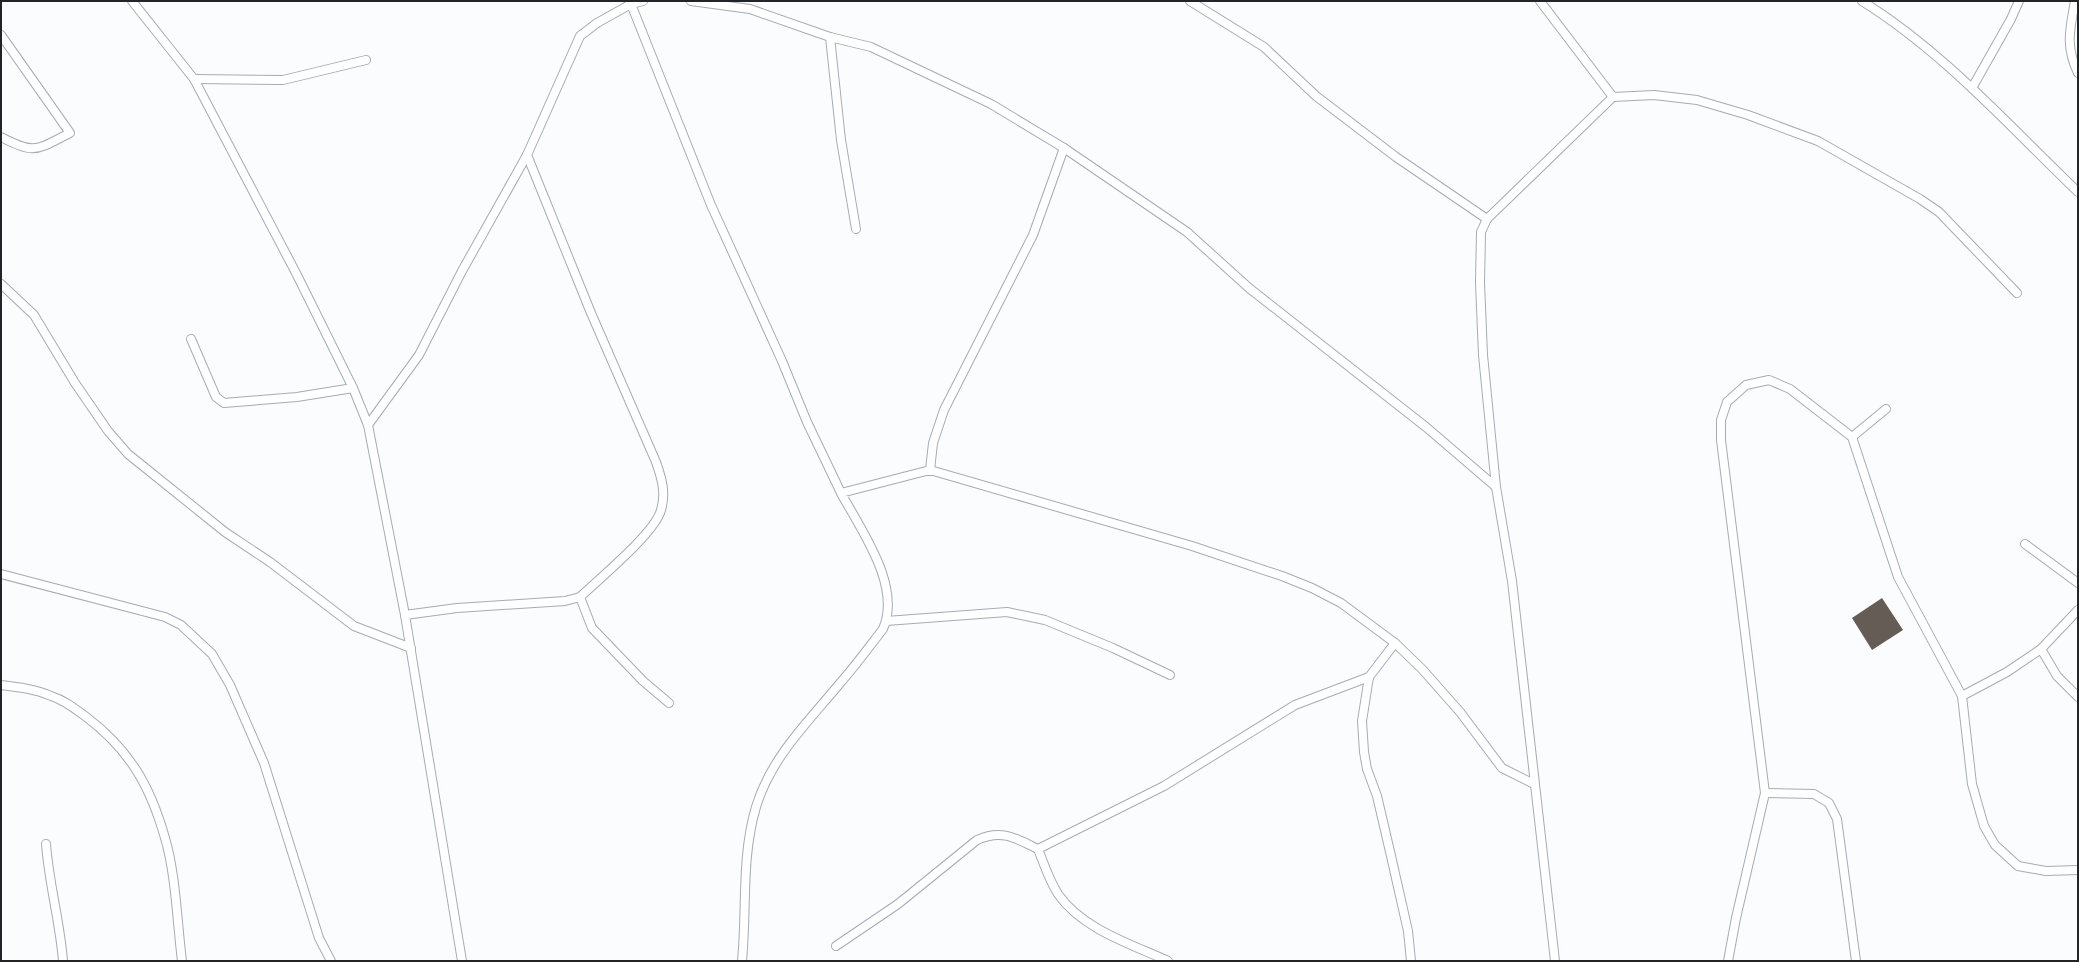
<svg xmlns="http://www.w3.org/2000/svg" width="2079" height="962" font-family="'Fira Sans Condensed',sans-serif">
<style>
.building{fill:#655d55}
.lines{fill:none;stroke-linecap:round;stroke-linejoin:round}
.service-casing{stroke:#a4acb5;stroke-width:10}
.service{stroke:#fff;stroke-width:8}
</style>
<rect width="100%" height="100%" fill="#fafcfe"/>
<polygon class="building" points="1882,598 1903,630 1872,650 1852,618"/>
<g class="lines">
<g class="service-casing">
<g id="service">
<polyline points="132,1 194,79 297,275 353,388 368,425 405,615 462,961"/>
<polyline points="691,1 750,9 830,37 871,47 991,104 1064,148 1187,232 1249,288 1426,427 1496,487 1512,581 1555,961"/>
<polyline points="1190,1 1264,47 1316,96 1396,157 1487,219"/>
<polyline points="1540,1 1613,97"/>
<path d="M1862 1C1944 52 2009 126 2078 192"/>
<path d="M2075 1C2070 29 2065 46 2078 73"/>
<polyline points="631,4 711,205 782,361 807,422 841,493"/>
<path d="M1 35 70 133C36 150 35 155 1 137"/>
<polyline points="830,37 841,140 856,229"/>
<polyline points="194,79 283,80 366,60"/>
<polyline points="1972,88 2011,19 2019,1"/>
<polyline points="1,284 34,315 75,383 108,431 128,454 225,532 270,562 354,626 411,648"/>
<polyline points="191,339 216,397 224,403 297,397 353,388"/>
<polyline points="368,425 419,355 462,271 527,155 580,36 597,23 631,4 643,1"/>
<polyline points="1852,437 1886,409"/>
<polyline points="930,470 933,443 944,410 1033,235 1064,148"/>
<polyline points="1496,487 1483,355 1480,283 1481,232 1487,219 1613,97 1654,95 1697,100 1748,115 1818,141 1920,199 1939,212 2017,293"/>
<polyline points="2025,544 2078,583"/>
<polyline points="1,574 165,617 181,625 212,654 230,685 264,763 319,938 331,961"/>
<polyline points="580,597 592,628 643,681 669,703"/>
<path d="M405 615 457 608 565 601 580 597C599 579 655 533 661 510 666 493 662 479 656 462L591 313 527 155"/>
<polyline points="886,621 1007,612 1045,620 1113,648 1170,675"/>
<polyline points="1395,643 1369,677 1362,721 1364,752 1367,769 1377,796 1391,856 1408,931 1411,961"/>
<polyline points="2041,649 2057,676 2078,697"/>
<path d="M1 685C18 687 35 689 51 696 64 700 74 708 85 716 129 749 150 785 165 838 176 875 177 922 182 961"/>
<polyline points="1962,696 1972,784 1984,826 1995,845 2018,866 2046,871 2078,870"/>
<polyline points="1765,793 1814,794 1829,803 1837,819 1856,961"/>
<path d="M46 844C49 884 60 922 63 961"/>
<polyline points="1038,849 1164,786 1295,705 1369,677"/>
<path d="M836 946 898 904 977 840C1002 829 1015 838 1038 849 1044 864 1049 880 1058 894 1082 929 1131 944 1168 961"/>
<path d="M742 961C747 910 741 857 756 807 771 757 809 721 841 682 856 665 869 647 883 629 902 586 861 530 841 493L930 470 1192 546 1282 576 1312 588 1341 603 1395 643 1422 669 1460 712 1502 768 1534 784"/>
<polyline points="1728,961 1736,918 1765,793 1721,440 1721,420 1727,402 1746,385 1769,380 1790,389 1852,437 1898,577 1962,696 2007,672 2041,649 2078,610"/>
</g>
</g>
<use href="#service" class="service"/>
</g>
<rect width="2079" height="962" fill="none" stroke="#212428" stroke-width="4"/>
</svg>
